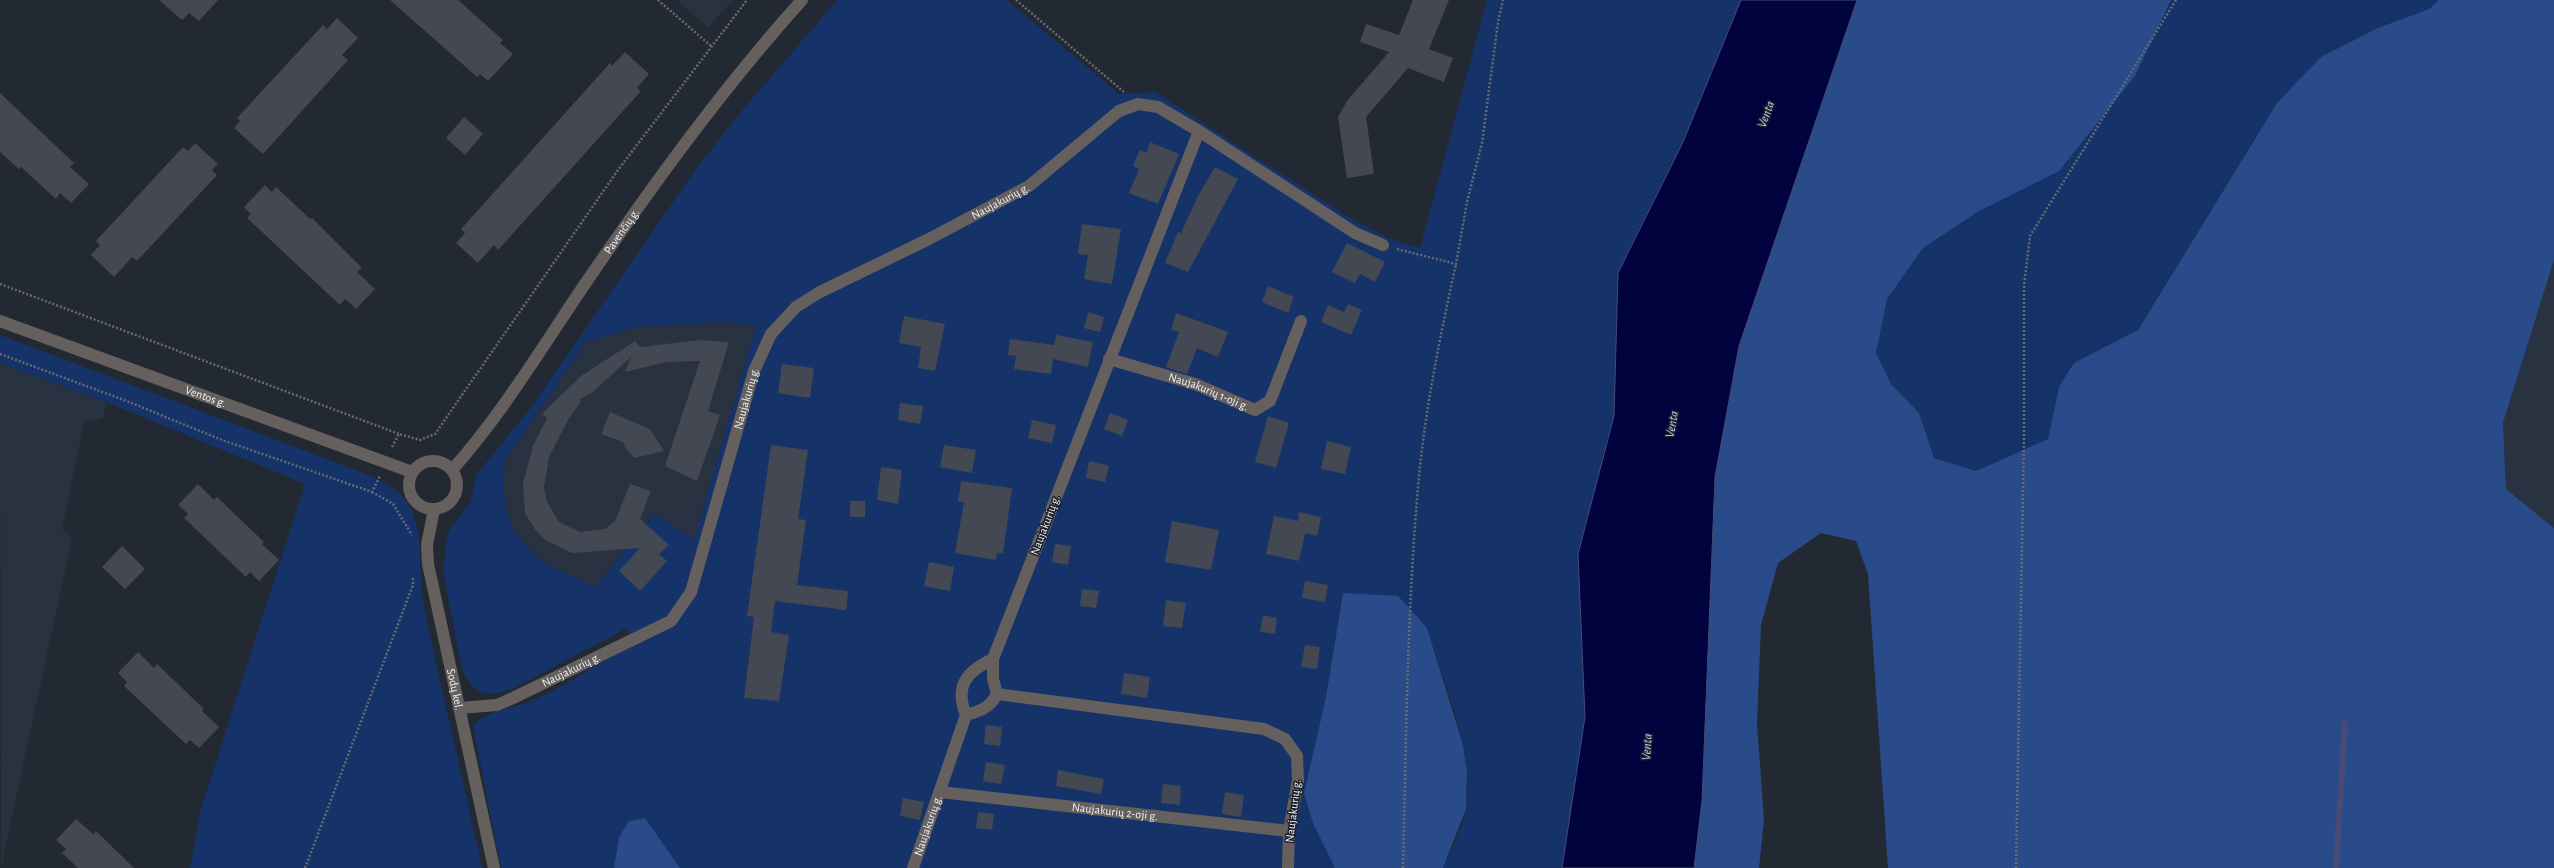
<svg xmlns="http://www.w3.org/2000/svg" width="2554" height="868" font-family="'Alegreya Sans',sans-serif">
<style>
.built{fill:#293240}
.green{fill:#153369;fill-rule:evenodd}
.forest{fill:#294b89}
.water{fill:#00033d;stroke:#474b75}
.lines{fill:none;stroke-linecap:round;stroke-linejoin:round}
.stream{stroke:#474b75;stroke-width:6}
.building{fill:#434853}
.path{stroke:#666b73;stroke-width:2.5;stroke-dasharray:2 2;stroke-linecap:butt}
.minor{stroke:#65605d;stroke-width:12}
.labels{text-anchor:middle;stroke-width:3;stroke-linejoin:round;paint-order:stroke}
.street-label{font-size:12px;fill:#eef2f8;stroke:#1a1f28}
.water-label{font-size:13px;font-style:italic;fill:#b7ccf0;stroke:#1a1f28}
</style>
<rect width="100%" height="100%" fill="#232932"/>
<g class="built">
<polygon points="677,0 733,0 708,28"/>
<polygon points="2554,260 2554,528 2506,489 2503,423"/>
<polygon points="721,322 756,326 694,539 654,514 595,587 549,565 531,551 515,534 506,507 503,486 505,461 586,342 637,327"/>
<polygon points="0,363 106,402 103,418 84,423 62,529 72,538 1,868"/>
</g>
<g class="green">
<path d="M837 0H1007L1119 94 1155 92 1353 220 1391 239 1420 248 1487 0H1741L1683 142 1618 273 1614 416 1578 554 1585 717 1562 868H1443C1451 850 1463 828 1466 808 1475 753 1443 680 1427 628L1343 593 1326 697 1304 793 1335 868H680L645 818 629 821 619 837 614 868H501L473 726C486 711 508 709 526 703 560 691 594 663 629 648L627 628 514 688C488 697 475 697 462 669L443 571 446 541 450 529 471 502 476 475 530 409 696 169 734 120ZM721 322 756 326 694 539 654 514 595 587 549 565 531 551 515 534 506 507 503 485 505 461 586 342 637 327Z"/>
<polygon points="2171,0 2439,0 2429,9 2378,28 2277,103 2138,330 2109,345 2059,387 2048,439 1976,471 1934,458 1919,413 1891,384 1876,353 1887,299 1923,248 1979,211 2135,76"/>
<path d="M0 335 366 474C384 482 404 491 412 511 424 538 418 572 423 601 441 690 463 779 482 868H190L201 809 305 484 106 402 0 363Z"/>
</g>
<g class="forest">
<polygon points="1857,0 2171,0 2135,76 2059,171 1979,211 1923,248 1887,299 1876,353 1891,384 1919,413 1934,458 1976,471 2048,439 2059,387 2074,363 2138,330 2277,103 2321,57 2378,28 2429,9 2439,0 2554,0 2554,260 2503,423 2506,489 2554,528 2554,868 1888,868 1868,574 1856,541 1821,533 1778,563 1761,625 1757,724 1764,820 1759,868 1694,868 1702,801 1715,477 1739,346"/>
<polygon points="1343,593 1398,596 1427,628 1463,745 1467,772 1466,809 1443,868 1335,868 1313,823 1304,793 1326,697"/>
<polygon points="645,818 680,868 614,868 619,837 629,821"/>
</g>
<polygon class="water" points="1741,0 1857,0 1739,346 1715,477 1702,801 1694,868 1562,868 1585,717 1578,554 1614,416 1618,273 1683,142"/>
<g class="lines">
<polyline class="stream" points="2336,868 2345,724"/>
</g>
<g class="building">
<polygon points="159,0 218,0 199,21 189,13 182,20"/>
<polygon points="390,0 458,0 503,40 500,43 513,54 488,81 480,74 477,77"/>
<polygon points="1413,0 1449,0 1429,49 1453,58 1444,82 1408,68 1366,117 1374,174 1347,178 1338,117 1347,101 1389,52 1360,42 1366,24 1399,35"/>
<polygon points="337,18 358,38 342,55 348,60 263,154 234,128 240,121 237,118 323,25 327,29"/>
<polygon points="625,52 649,74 637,88 641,91 498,250 494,245 478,263 456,243 465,233 461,229 610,63 612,66"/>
<polygon points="0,93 74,163 70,167 89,184 71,203 60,193 56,199 21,167 19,169 0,152"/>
<polygon points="464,117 483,134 465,155 446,138"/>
<polygon points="1150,142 1179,154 1158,204 1129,193 1139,169 1133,166 1140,150 1146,153"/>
<polygon points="195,143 218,164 212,170 217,175 137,261 132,257 114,277 91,255 100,245 96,241 183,147 188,151"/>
<polygon points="1215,167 1238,179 1188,272 1165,263 1178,232 1181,233 1198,196"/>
<polygon points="265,185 272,192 276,187 310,219 312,218 362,268 357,272 375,289 356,309 345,299 340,305 247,218 251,214 244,207"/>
<polygon points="1082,224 1121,229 1112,284 1084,279 1088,255 1078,254"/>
<polygon points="1347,243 1385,262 1375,282 1360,274 1355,283 1332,272"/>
<polygon points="1268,286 1294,297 1288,313 1262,302"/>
<polygon points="1348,304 1362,310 1351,335 1321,322 1328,305 1344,312"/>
<polygon points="1088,312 1104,317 1100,332 1084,328"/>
<polygon points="1176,313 1228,332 1218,357 1197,348 1187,374 1166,367 1179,332 1171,330"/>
<polygon points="904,316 945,324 935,371 918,368 921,347 899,343"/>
<polygon points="1056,335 1093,342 1088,367 1053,359 1051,374 1014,369 1016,356 1008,355 1010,339 1054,345"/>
<polygon points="700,340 729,342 708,411 720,415 697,481 665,466 700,361 666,362 625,372 631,357 594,391 579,400 581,401 568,420 549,457 544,488 547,502 559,522 580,532 605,529 615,521 630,484 651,491 640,519 669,545 659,554 667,561 640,591 619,571 640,548 572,553 545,540 534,528 525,513 523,484 533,446 547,418 542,414 581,376 635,341 640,347"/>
<polygon points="782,364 814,368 810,398 778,393"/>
<polygon points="900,403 923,406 920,424 898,420"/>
<polygon points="610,412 650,429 664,451 635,458 626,449 623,442 601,434"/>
<polygon points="1110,413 1128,420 1122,436 1104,429"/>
<polygon points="1268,416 1289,423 1276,468 1255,462"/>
<polygon points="1032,420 1056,425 1052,443 1028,438"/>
<polygon points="1327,441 1351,447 1345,474 1321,469"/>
<polygon points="771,445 808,450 798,519 806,520 797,585 848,591 846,610 775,601 771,632 789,635 779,701 744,698 754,617 747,616"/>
<polygon points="944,445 976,450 972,473 940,467"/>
<polygon points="1089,461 1109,466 1105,482 1086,478"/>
<polygon points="881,467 902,470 898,504 877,500"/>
<polygon points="961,481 1012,488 1003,554 997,553 996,560 955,553 964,502 958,502"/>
<polygon points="198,484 214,500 217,497 264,542 262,544 279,560 259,581 250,572 246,577 184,518 188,514 178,505"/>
<rect x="850" y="501" width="15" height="16"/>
<polygon points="1299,512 1321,517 1317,536 1305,533 1299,561 1266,554 1274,516 1298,521"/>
<polygon points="1172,521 1219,530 1211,570 1165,562"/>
<polygon points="1055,544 1071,546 1068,565 1052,562"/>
<polygon points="122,546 145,569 125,589 102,567"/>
<polygon points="929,562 954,567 950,591 924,586"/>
<polygon points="1305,581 1328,585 1325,602 1302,598"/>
<polygon points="1082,589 1099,591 1096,608 1080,606"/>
<polygon points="1166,600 1186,603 1182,628 1163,626"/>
<polygon points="1263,615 1277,618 1275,634 1260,632"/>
<polygon points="1305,645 1320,647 1317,669 1301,667"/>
<polygon points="138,652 154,668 157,664 204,709 202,711 219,727 199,748 190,740 186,744 124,686 127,682 118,673"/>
<polygon points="1124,673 1150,677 1147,698 1121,694"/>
<polygon points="986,725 1002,727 1000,746 984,744"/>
<polygon points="986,762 1005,765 1001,784 983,781"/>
<polygon points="1058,770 1104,779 1101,794 1056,786"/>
<polygon points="1163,784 1181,786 1180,805 1161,803"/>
<polygon points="1225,792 1244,795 1241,817 1222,814"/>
<polygon points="903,798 924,802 920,820 900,816"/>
<polygon points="978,812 994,814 992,830 976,828"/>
<polygon points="76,819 93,834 96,831 134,868 78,868 62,853 66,849 56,840"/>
</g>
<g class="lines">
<g class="path">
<polyline points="658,0 711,46"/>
<polyline points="1016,0 1124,92"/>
<polyline points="1397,249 1456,264 1467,202 1482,143 1498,22 1503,0"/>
<polyline points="0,284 399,434"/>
<polyline points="0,354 124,400 222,440 372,492 380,476"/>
<polyline points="392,447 399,434 420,440 435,434 618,170 747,0"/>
<polyline points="372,492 393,504 412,535"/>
<polyline points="305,868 413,585 413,576"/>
<path d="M1403 868C1406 745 1407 621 1417 499 1423 419 1439 341 1456 264"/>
<polyline points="2016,868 2024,437 2024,286 2030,236 2176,0"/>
</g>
<g class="minor">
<polyline points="1199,131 1355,233 1383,245"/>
<path id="s1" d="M0 321 412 472"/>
<path id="s2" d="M1109 359 1195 384 1255 410 1270 401 1301 321"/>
<circle cx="433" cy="485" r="24"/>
<path id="s3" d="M452 470C503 413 544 344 587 281 654 183 723 88 802 0"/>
<path id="s4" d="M434 509 427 545 428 564 494 868"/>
<path id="s5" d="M459 708 497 705 513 698 671 621 691 592 754 371 771 334 796 307 818 293 929 239 1029 186 1119 111 1138 104 1158 107 1199 131 993 659V679L997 694 1264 729 1285 739 1297 756 1298 780 1289 831 1288 868"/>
<path d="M966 715C980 711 990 708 997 694"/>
<path id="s6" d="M940 792 1289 831"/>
<path id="s7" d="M913 868 966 715C954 686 967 671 993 659"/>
</g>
</g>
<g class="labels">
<g class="street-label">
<text dy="4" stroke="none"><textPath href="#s5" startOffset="804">Naujakurių g.</textPath></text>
<text dy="4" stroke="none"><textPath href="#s3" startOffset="293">Pavenčių g.</textPath></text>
<text dy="4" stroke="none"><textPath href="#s2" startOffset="105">Naujakurių 1-oji g.</textPath></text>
<text dy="4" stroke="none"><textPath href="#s1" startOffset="219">Ventos g.</textPath></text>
<text dy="4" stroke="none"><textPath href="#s5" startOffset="468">Naujakurių g.</textPath></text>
<text transform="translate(1045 525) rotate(-69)" y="4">Naujakurių g.</text>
<text dy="4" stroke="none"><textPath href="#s5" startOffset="120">Naujakurių g.</textPath></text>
<text dy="4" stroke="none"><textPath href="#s4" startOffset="184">Sodų kel.</textPath></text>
<text dy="4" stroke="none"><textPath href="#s6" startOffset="176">Naujakurių 2-oji g.</textPath></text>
<text transform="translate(1293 811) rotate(-83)" y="4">Naujakurių g.</text>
<text dy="4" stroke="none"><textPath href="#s7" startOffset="45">Naujakurių g.</textPath></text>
</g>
<g class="water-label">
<text transform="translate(1765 114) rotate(-70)" y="5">Venta</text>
<text transform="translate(1671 424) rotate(-80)" y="5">Venta</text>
<text transform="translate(1646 747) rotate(-86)" y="5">Venta</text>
</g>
</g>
</svg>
